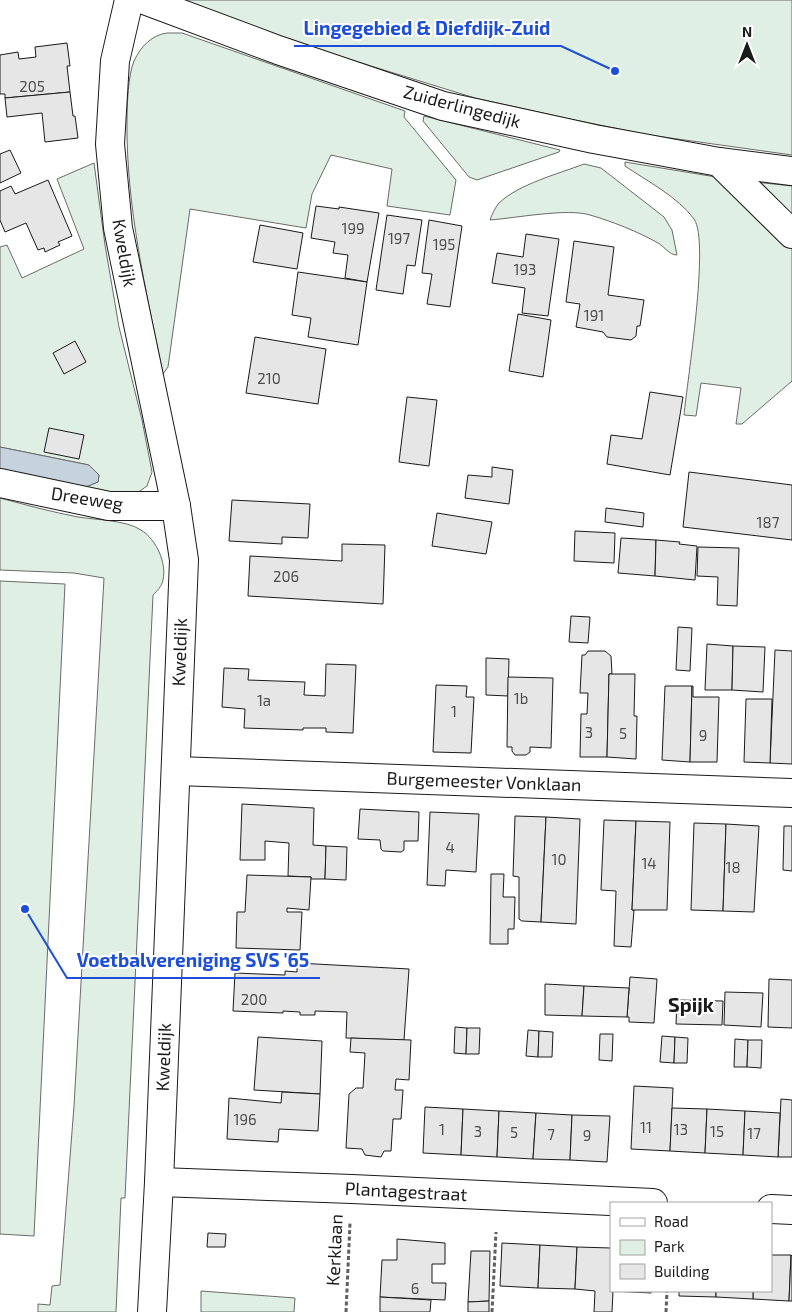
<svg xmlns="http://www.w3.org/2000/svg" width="792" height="1312" font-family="'Exo 2',sans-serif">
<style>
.green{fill:#e0efe3;stroke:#6a6a6a}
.water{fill:#c6d2dc;stroke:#6a6a6a}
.building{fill:#e6e6e6;stroke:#1a1a1a}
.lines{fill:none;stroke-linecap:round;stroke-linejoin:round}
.minor-casing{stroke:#1a1a1a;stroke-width:30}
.path{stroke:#5f5f5f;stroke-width:3;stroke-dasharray:4 2.5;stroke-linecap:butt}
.minor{stroke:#fff;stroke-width:28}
.labels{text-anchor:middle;stroke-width:4;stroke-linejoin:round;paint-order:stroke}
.number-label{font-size:15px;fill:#4d4d4d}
.street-label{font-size:18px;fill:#1a1a1a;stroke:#fff}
.quarter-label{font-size:20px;font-weight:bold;fill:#1a1a1a;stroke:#fff}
.leader{fill:none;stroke:#1d4ed8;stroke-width:2}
.callout-dot{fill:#1d4ed8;stroke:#fff;stroke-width:2}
.callout-label{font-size:19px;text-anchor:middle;font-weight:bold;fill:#1d4ed8;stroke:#fff;stroke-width:4;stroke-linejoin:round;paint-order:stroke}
</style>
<rect width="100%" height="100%" fill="#fff"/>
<g class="green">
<polygon points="179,0 792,0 792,155 649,135 570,119 475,98 309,47"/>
<path d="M167 33H182L405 111 404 117 456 180 450 215 387 206 392 169 331 155 312 194 306 228 190 209 168 367 163 374C146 290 126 207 127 121 127 106 128 75 134 61 141 46 152 35 167 33Z"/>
<polygon points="424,116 560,150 559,152 477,180 469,177 423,121"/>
<path d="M625 162 716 177 792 248V381L742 424H736L741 388 701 383 696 416 684 415C687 382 710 241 694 219 678 197 647 181 625 166Z"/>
<polygon points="94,163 105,245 119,327 142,420 152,472 147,486 137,493 123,498 83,488 98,482 99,475 89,465 0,447 0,247 7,245 22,278 84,249 57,179"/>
<path d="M584 164 601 168 664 217 672 230 677 255C669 255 665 247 658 243 639 232 611 221 590 215 567 208 516 218 490 220 492 214 495 208 499 203 519 184 558 174 584 164Z"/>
<polygon points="755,182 792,186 792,222"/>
<path d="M0 498C26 505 52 512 78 517 96 520 126 520 141 530 156 539 167 563 163 580 162 586 157 591 153 595L125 1198H121L116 1312H38V1304L50 1305 52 1286 60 1285 74 1106 104 578 74 573 0 570Z"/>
<polygon points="0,581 65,584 34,1236 0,1234"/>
<polygon points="201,1291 295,1298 294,1312 201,1312"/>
</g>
<polygon class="water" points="0,447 89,465 99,475 98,482 83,488 0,469"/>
<g class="building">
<polygon points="67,43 70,66 67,66 70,92 5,98 5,94 0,94 0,55 18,52 19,59 36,57 35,47"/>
<polygon points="70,92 73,116 75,116 78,138 45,142 42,113 7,117 5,98"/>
<polygon points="10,150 21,173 0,183 0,154"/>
<polygon points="48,180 72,236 58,242 60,245 45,252 44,248 38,250 26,223 5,232 0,220 0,191 11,186 15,194"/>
<polygon points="316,206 339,209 339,207 379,213 367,282 345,278 348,255 333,253 335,242 311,238"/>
<polygon points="387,215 422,220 415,266 407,265 403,294 376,290"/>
<polygon points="429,220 462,226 450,307 427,304 432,274 422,273"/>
<polygon points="260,225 303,233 297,269 253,262"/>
<polygon points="526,234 559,239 548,316 522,313 525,288 492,283 497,253 523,257"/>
<polygon points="574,241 614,247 608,295 644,300 640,326 637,326 636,336 631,340 607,337 603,332 576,327 580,304 566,302"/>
<polygon points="298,272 367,282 358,345 308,337 311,318 292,315"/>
<polygon points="518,314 551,320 543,377 509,371"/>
<polygon points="255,337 326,349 318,404 246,393"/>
<polygon points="75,341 86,362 64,374 53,353"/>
<polygon points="650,392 683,397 670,475 607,464 611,435 642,439"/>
<polygon points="407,397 437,400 429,466 399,462"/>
<polygon points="49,428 84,435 79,459 44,452"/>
<polygon points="492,467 513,470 509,504 465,498 468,475 492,477"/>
<polygon points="689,472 792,485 792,540 683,527"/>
<polygon points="232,500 310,504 308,538 282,537 282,544 229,541"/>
<polygon points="606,508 644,513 643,527 605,522"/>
<polygon points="437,513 492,522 486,554 432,546"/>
<polygon points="575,531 615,533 614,563 574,561"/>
<polygon points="621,538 656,540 655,576 618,573"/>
<polygon points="656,540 680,542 679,544 697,546 695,580 655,576"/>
<polygon points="342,544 385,545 383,604 248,596 250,556 342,561"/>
<polygon points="698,547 739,548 737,606 717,605 718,577 697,576"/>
<polygon points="571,616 590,617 588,643 569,642"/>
<polygon points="678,627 692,628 690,671 676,670"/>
<polygon points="707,644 733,646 732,690 705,690"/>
<polygon points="733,646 765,647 763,692 732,690"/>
<polygon points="775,650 792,651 792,764 770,763"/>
<polygon points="588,651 605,651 611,656 612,674 609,674 607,757 580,757 581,714 587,714 588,693 580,693 582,655 585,655"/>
<polygon points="486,658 509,659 508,696 486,695"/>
<polygon points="326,664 356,665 353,733 326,732 326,728 303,728 303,730 244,728 245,709 222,707 224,668 249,669 248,680 305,682 304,695 325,696"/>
<polygon points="609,674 635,674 634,716 637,716 636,759 607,757"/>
<polygon points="508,677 553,678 551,748 530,747 530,752 526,755 515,755 512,751 512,747 507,747"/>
<polygon points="436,685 467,686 466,697 474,697 471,753 433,752"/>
<polygon points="665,686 692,686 690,762 662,760"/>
<polygon points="692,686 693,686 693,697 719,697 717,762 690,762"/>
<polygon points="746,699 772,699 770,763 744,762"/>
<polygon points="242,804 314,808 313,845 326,846 325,879 311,879 311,877 288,876 289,843 265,841 265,860 240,860"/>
<polygon points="360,809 419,812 418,841 404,841 404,850 401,852 383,851 381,849 380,840 358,839"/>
<polygon points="430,812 479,814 476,872 446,870 445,886 427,885"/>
<polygon points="515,816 546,817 541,922 522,921 519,919 519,877 513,876"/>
<polygon points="546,817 580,819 576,924 541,922"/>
<polygon points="604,820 636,821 632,910 634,910 631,947 614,946 616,891 601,890"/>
<polygon points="636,821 670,822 667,910 632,910"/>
<polygon points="694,823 726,824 723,911 691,910"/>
<polygon points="726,824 759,826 754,912 723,911"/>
<polygon points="784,826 792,826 792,871 783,870"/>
<polygon points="326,846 347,847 346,880 325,879"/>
<polygon points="491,874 504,874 503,897 515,897 514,929 508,929 508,944 490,944"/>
<polygon points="247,875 311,877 309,910 287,908 287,912 302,912 300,950 236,948 237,912 245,912"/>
<polygon points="297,963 409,969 404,1040 346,1038 347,1012 315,1011 315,1015 300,1015 300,1012 283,1011 283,1013 233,1011 235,973 285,975 285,971 297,972"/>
<polygon points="630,977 657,979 654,1023 629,1022 629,1017 627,1017"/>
<polygon points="769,979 792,980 792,1028 768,1027"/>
<polygon points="545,984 584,986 582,1016 545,1015"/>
<polygon points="584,986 629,988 627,1017 582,1016"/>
<polygon points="725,992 763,993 761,1027 724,1025"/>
<polygon points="677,1000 723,1001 722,1025 676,1024"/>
<polygon points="455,1027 467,1028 466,1054 454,1053"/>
<polygon points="467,1028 480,1028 479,1054 466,1054"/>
<polygon points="528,1030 539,1031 538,1057 526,1056"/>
<polygon points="539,1031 553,1032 552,1057 538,1057"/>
<polygon points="600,1034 613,1034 612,1061 599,1060"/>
<polygon points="662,1036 675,1037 674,1063 660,1062"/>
<polygon points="258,1037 322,1041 320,1094 254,1090"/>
<polygon points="675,1037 688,1038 687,1063 674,1063"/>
<polygon points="351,1038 411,1040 409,1080 396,1079 395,1090 403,1090 401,1119 393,1119 391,1151 384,1151 381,1157 365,1155 362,1149 346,1148 349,1094 356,1088 363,1088 365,1053 350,1052"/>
<polygon points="735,1039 748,1040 747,1067 734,1067"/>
<polygon points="748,1040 762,1040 761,1068 747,1067"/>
<polygon points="634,1086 673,1088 670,1151 631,1149"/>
<polygon points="282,1092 320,1094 318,1131 279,1129 278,1142 227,1139 229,1098 281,1103"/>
<polygon points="781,1099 792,1100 792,1157 778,1157"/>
<polygon points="425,1107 463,1109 461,1155 423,1153"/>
<polygon points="672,1108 707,1109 705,1153 670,1151"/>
<polygon points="463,1109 499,1111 497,1157 461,1155"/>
<polygon points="707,1109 745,1111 743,1155 705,1153"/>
<polygon points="499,1111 536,1113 533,1159 497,1157"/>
<polygon points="745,1111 780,1113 778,1157 743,1155"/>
<polygon points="536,1113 572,1115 570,1160 533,1159"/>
<polygon points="572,1115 610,1116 607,1162 570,1160"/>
<polygon points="208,1233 226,1234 225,1247 207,1247"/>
<polygon points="397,1239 445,1243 445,1264 432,1264 432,1283 446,1283 445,1300 380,1297 382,1260 397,1260"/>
<polygon points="502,1243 540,1245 538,1288 500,1286"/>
<polygon points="540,1245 577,1247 575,1289 538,1288"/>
<polygon points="577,1247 611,1248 611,1291 613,1291 612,1312 594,1312 595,1291 575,1289"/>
<polygon points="471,1251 490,1251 489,1301 468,1302"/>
<polygon points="771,1255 791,1255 789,1301 753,1299 753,1291 771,1291"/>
<polygon points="791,1255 792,1256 792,1301 789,1301"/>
<polygon points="613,1291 651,1291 651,1293"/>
<polygon points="679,1291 716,1291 716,1297 679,1296"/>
<polygon points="716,1291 753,1291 753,1299 716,1297"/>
<polygon points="380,1297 431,1300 430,1312 380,1312"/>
<polygon points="489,1301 489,1312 468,1312 468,1302"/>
</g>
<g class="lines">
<g class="minor-casing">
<g id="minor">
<polyline points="129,0 115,61 110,144 118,228 176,506 184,560 159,1182 152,1312"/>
<polyline points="144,0 278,50 443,106 594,139 719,162 792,171"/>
<polyline points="719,162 792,234"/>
<polyline points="0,483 109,506 176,506"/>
<polyline points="176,771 792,793"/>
<polyline points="159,1182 352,1189 653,1203"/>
<polyline points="771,1209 792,1210"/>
</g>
</g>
<g class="path">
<polyline points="346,1312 350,1223"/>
<polyline points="492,1312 496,1232"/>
<polyline points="666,1312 667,1291"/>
</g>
<use href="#minor" class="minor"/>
</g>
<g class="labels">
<g class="number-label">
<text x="32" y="92">205</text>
<text x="353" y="234">199</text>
<text x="399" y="244">197</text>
<text x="444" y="250">195</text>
<text x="525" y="275">193</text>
<text x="594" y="321">191</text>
<text x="269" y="384">210</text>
<text x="768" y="528">187</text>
<text x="286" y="582">206</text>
<text x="521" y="704">1b</text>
<text x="264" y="706">1a</text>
<text x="454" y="717">1</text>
<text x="589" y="738">3</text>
<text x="623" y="739">5</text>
<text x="703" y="741">9</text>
<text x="450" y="853">4</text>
<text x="559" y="865">10</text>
<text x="649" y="869">14</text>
<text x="733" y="873">18</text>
<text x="254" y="1005">200</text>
<text x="245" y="1125">196</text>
<text x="646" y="1133">11</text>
<text x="442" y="1135">1</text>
<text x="681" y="1135">13</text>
<text x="478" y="1137">3</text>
<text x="717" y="1137">15</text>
<text x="514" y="1138">5</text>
<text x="754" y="1139">17</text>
<text x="551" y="1140">7</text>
<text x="587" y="1141">9</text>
<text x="415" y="1294">6</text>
</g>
<g class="street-label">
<text transform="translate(462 107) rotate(15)" y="6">Zuiderlingedijk</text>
<text transform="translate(124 253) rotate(80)" y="6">Kweldijk</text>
<text transform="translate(87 499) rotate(9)" y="6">Dreeweg</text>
<text transform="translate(180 652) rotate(-88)" y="6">Kweldijk</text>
<text transform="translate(484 782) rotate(2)" y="6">Burgemeester Vonklaan</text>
<text transform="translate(164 1057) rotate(-88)" y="6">Kweldijk</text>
<text transform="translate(406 1192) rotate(3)" y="6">Plantagestraat</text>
<text transform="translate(335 1250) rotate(-87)" y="6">Kerklaan</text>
</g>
<g class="quarter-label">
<text x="691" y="1012">Spijk</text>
</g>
</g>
<path class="leader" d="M615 71L561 46H294M25 909L67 978H320"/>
<g class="callout-dot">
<circle cx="615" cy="71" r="5"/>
<circle cx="25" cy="909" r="5"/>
</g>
<g class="callout-label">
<text x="427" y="35">Lingegebied &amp; Diefdijk-Zuid</text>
<text x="193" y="967">Voetbalvereniging SVS '65</text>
</g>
<rect x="610" y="1202" width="162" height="90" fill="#ffffff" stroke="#a3a3a3"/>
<rect x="620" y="1218" width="25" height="8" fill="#ffffff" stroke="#a3a3a3"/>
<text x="654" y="1227" font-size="15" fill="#1a1a1a">Road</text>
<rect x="620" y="1240" width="25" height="15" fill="#e0efe3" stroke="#a3a3a3"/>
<text x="654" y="1252" font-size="15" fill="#1a1a1a">Park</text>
<rect x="620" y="1264" width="25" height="15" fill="#e6e6e6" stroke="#a3a3a3"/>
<text x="654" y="1277" font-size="15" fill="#1a1a1a">Building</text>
<g transform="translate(747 45)" stroke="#ffffff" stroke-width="4" paint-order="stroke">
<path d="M0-4L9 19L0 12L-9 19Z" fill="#1a1a1a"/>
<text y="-8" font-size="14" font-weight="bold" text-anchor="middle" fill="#1a1a1a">N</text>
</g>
</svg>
